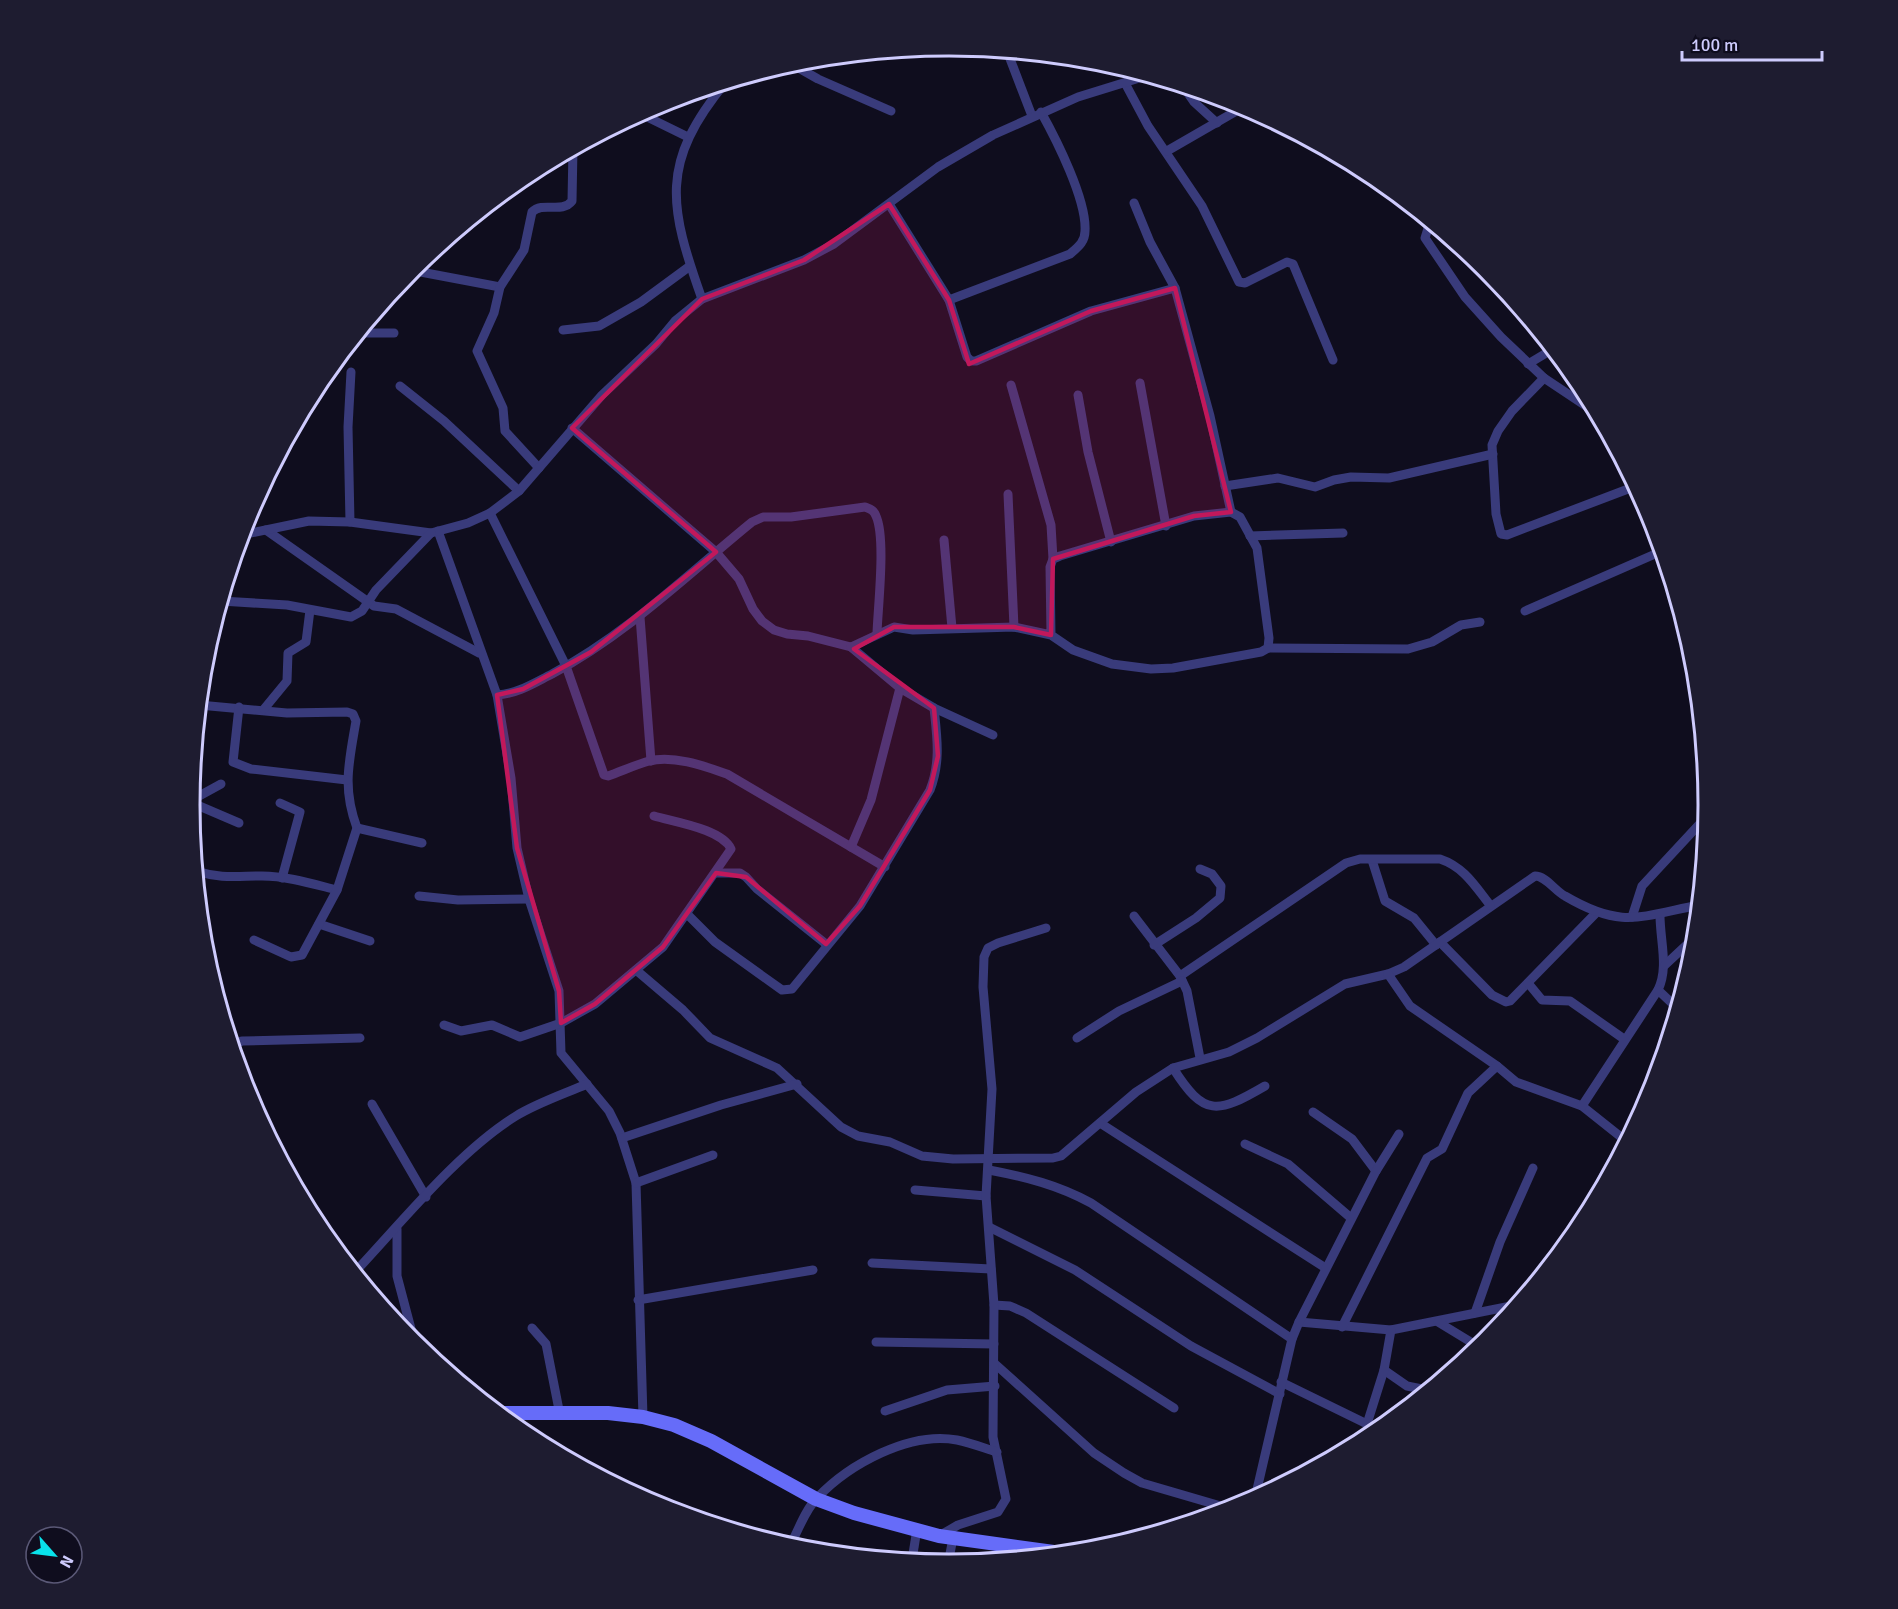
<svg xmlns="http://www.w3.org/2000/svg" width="1898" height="1609" font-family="Signika,sans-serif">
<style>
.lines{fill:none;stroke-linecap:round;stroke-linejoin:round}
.street{stroke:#393b7b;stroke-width:9}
.secondary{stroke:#666cf9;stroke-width:14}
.marked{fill:#c2185b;fill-opacity:0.2;stroke:#c2185b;stroke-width:4.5;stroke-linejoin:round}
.rim{fill:none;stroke:#cecbfd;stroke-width:3}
</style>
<rect width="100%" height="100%" fill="#0f0d1e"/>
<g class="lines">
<g class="street">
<polyline points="1007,51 1032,116"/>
<polyline points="790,63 818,79 891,111"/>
<polyline points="1125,83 1148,126 1202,206 1239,282 1245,283 1287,262 1293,264 1333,360"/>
<polyline points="1183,86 1194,102 1217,123"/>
<polyline points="639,113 688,137"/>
<polyline points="1167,151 1245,106"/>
<polyline points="1134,203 1150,242 1175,288 1210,416 1231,512"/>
<polyline points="889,204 949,300 967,357 971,361 976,361 1091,311 1175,288"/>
<polyline points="1430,222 1425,238 1465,297 1501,337 1544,378 1598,414"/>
<polyline points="410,270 500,287"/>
<path d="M702 299C669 206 659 163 726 82"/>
<path d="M949 300 1070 254C1078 247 1085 242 1085 231 1087 200 1056 139 1041 112"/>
<polyline points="563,330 599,326 641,302 690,266"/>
<polyline points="358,333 394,333"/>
<polyline points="1528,364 1553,349"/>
<polyline points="1544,378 1512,411 1498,431 1492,445 1496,514 1501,534 1507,535 1636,486"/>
<polyline points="1140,383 1166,526"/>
<polyline points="1011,385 1051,525 1053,559"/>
<polyline points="400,386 444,421 519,491"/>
<polyline points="1078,395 1088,452 1111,542"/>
<polyline points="572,428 716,552 739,579 753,609 762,621 774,630 787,634 808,636 851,647 894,627 913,630 1014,627 1051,635 1073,650 1112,664 1151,669 1173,668 1261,652 1268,648 1269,638 1257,548 1240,517 1231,512 1194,516 1060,556 1053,559 1050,567 1051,635"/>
<path d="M539 468 505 431 503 408 477 351 494 313 500 287 524 250 532 212C543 201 562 214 572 201L573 148"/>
<polyline points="1225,486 1278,478 1315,487 1334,480 1351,477 1389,478 1493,454"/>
<polyline points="1008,494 1014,627"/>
<path d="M490 513 566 666 604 775 608 776C622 771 635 765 649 761 674 755 704 766 727 774L885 867"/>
<polyline points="350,522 348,427 351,372"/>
<polyline points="266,530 374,606 396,609 479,653"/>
<polyline points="438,531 497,695 511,778 517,848 529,899 559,991 561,1053 609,1111 620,1133 636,1183 643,1417"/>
<polyline points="241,535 309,521 350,522 431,533 468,523 490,513 519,491 602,395 656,344 675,321 702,299 804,260 834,244 938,167 993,135 1078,97 1149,75"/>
<polyline points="1250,536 1343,533"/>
<polyline points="944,540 952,628"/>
<polyline points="221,601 287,605 351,617 362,611 376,590 431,533"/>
<polyline points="1525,611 1662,551"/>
<polyline points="640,617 651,761"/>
<polyline points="851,647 900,688 934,708 993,735"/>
<polyline points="1268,648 1408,649 1432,642 1461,625 1480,622"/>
<path d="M497 695C517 694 534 683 552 674 627 634 687 575 752 522L763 517H791L865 507C870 509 874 510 876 516 886 538 878 606 877 633"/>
<path d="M199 705 287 713 347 712 353 714 356 721C349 762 342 788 357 828"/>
<polyline points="239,707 233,762 251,769 347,780"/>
<polyline points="264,709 287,681 288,653 306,642 310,610"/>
<polyline points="190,801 221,784"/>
<polyline points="190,802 239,823"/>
<polyline points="280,803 300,812 282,878"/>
<polyline points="851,847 871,800 900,688"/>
<polyline points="1372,860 1385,901 1414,918 1436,945"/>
<path d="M196 871C221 879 237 876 262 876 287 876 313 884 337 890"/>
<polyline points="716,873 740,873 746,877 757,889 826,944"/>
<polyline points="419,896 458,900 529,899"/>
<path d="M687 914 715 942 782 990 792 989 860 906 930 790C941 762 937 737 934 708"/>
<path d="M1660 915C1660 941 1669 967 1658 990L1677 1008"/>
<polyline points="1134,916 1180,976 1187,991 1200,1058"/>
<polyline points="1632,917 1642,886 1707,816"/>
<polyline points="319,924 370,941"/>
<polyline points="254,940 291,957 302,955 337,890 357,828 422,843"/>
<polyline points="1440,942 1492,995 1506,1002 1510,1001 1595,914"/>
<polyline points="1154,945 1196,918 1220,898 1221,886 1212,874 1200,869"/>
<polyline points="1665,965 1695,937"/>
<path d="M636 970 683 1010 710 1038 777 1068 841 1127 858 1136 890 1142 922 1156 953 1159 1053 1158 1061 1156 1136 1092 1173 1068 1229 1052 1257 1038 1345 984 1388 974 1404 967 1535 876C1546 876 1555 891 1565 896 1621 929 1639 917 1699 905"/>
<polyline points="1388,974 1410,1006 1497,1066 1516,1082 1582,1106 1626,1141"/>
<path d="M1180 976 1346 863 1360 859H1440C1464 867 1475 886 1490 905"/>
<polyline points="1528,983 1542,1000 1570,1001 1624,1039"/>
<path d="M444 1025 461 1031 492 1025 520 1037 561 1023 595 1004 663 947 731 849C722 829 674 822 654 816"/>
<polyline points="1077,1038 1119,1011 1182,981"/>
<polyline points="232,1045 242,1041 360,1038"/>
<path d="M1173 1068C1204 1117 1217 1114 1265 1086"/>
<polyline points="372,1104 426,1197"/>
<polyline points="1582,1106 1658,990"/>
<polyline points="1313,1112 1352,1139 1376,1171"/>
<polyline points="1100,1123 1324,1267"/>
<polyline points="622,1138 721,1105 797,1084"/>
<polyline points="1245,1144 1288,1164 1351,1218"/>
<path d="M989 1170C1026 1177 1058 1185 1091 1203L1292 1339"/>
<polyline points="636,1183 713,1155"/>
<polyline points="915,1190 986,1196"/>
<polyline points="989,1227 1075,1270 1191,1346 1280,1394"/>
<polyline points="397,1229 397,1276 415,1344"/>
<polyline points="1568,1242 1623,1140"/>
<polyline points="872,1263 991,1269"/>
<path d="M355 1272C401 1223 459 1151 516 1116 537 1103 564 1094 587 1084"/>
<polyline points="638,1300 813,1270"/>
<polyline points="994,1305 1010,1306 1026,1313 1174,1408"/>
<polyline points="1475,1313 1500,1242 1533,1168"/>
<polyline points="1299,1322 1391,1330 1516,1305"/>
<polyline points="1438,1322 1479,1347"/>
<polyline points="1342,1327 1427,1158 1442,1149 1468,1093 1497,1066"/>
<polyline points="532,1328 546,1344 560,1415"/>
<polyline points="876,1342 994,1344"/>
<polyline points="994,1363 1094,1453 1124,1473 1142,1483 1231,1509"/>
<polyline points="1384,1370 1407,1386 1427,1390"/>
<polyline points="1281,1382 1367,1424 1376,1432"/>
<polyline points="885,1411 947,1390 995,1386"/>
<polyline points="1367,1424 1384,1370 1391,1330"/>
<polyline points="1255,1498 1292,1339 1299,1322 1376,1171 1399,1134"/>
<polyline points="939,1536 958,1525 998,1512 1006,1499 993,1437 994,1305 986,1196 992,1089 983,987 984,957 988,948 998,943 1046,928"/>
<path d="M790 1546C798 1531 805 1510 817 1498 849 1464 910 1431 957 1440 971 1443 984 1448 997 1452"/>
<polyline points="912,1560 917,1529"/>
<polyline points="948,1564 953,1538"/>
</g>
<polyline class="secondary" points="499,1413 608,1413 643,1417 674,1425 711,1441 816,1499 854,1513 939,1536 1061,1553"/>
</g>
<path class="marked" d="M889 204 949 300 969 364 1091 311 1175 288 1231 512 1194 516 1053 559 1051 635 1014 627H894L854 649 934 708 938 756 930 790 860 906 826 944 746 877 716 873 663 947 595 1004 561 1023 559 991 517 848 497 695 523 689 591 652 716 552 572 428 702 299 804 260Z"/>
<path d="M0 0H1898V1609H0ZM200 805a749 749 0 1 1 1498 0a749 749 0 1 1-1498 0Z" fill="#1e1c30" fill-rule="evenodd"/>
<path class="rim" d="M200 805a749 749 0 1 1 1498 0a749 749 0 1 1-1498 0Z"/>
<g transform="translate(54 1555) rotate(118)"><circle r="28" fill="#0f0d1e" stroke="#5b5977" stroke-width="1.5"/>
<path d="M0-4.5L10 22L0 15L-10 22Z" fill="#09e2eb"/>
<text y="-9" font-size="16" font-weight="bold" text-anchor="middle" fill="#cecbfd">N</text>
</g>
<path d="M1682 51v9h140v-9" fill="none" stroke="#cecbfd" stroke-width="3"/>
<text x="1691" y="51" font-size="18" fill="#cecbfd" stroke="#0f0d1e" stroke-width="4.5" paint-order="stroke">100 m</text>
</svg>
